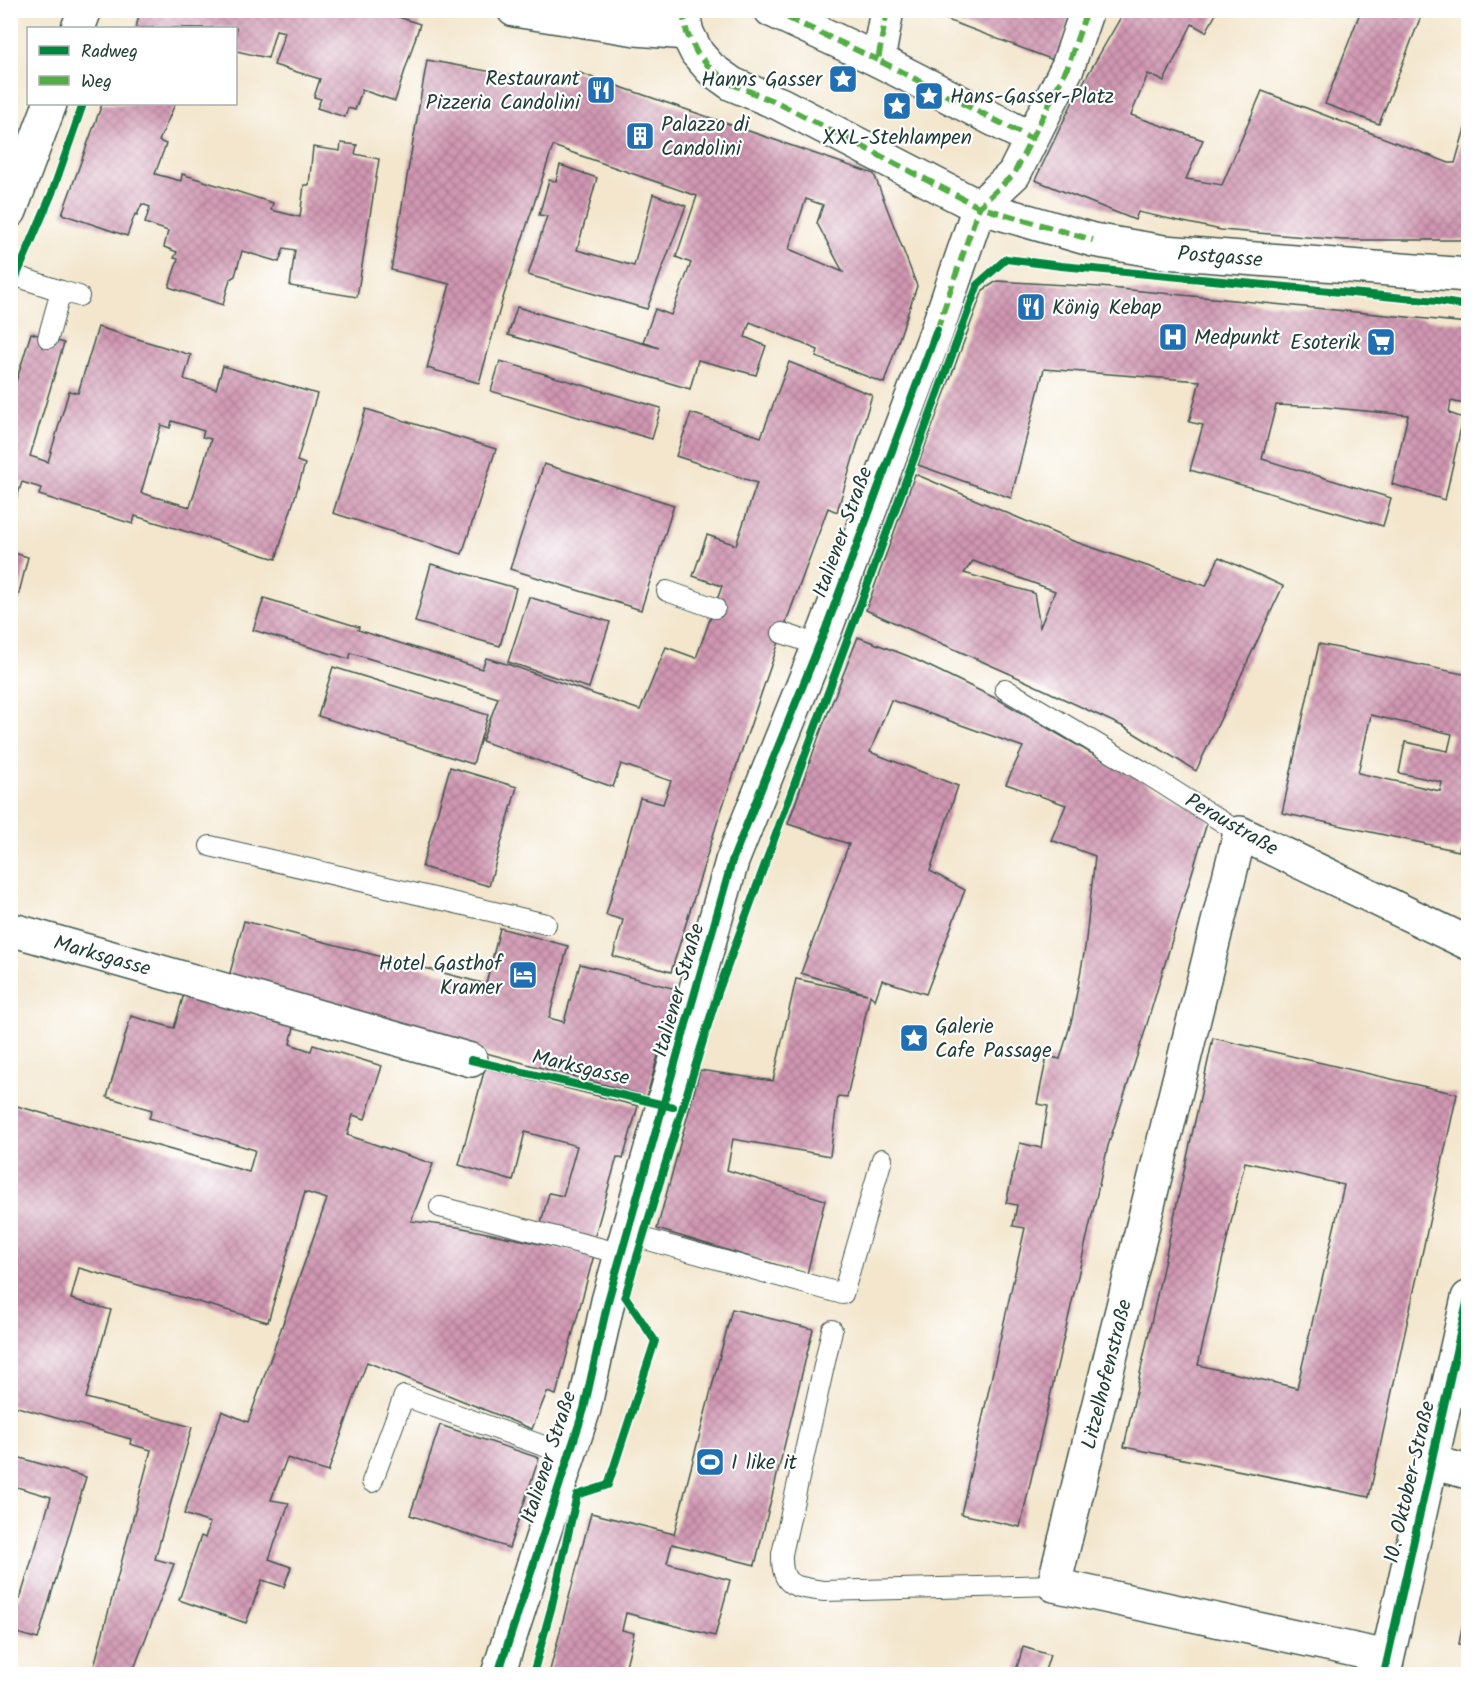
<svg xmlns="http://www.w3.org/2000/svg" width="1479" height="1685" font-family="Kalam,sans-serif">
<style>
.building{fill:url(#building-cross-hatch);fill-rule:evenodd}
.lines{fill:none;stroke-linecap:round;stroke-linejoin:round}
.lane-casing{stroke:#3f564b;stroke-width:22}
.street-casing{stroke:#3f564b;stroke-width:36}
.secondary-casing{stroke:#3f564b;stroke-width:36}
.lane{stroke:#fff;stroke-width:20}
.street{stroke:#fff;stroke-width:33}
.secondary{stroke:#fff;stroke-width:33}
.quiet{stroke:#52ad45;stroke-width:6;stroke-dasharray:12 6;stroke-linecap:butt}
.cycleway-casing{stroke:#fff;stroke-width:11}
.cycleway{stroke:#00873e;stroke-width:8}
.labels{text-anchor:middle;stroke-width:4.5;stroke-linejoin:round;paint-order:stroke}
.poi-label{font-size:21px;fill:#1f3d34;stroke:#fff;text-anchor:start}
.street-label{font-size:21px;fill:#1f3d34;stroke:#fff}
</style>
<defs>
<pattern id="building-cross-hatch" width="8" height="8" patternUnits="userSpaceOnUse" patternTransform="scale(1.5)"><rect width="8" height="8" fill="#d197b2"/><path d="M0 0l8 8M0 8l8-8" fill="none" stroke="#a97c92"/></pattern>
</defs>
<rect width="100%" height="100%" fill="#fff"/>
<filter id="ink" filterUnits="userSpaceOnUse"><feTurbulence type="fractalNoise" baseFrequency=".0167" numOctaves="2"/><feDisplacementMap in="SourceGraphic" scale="12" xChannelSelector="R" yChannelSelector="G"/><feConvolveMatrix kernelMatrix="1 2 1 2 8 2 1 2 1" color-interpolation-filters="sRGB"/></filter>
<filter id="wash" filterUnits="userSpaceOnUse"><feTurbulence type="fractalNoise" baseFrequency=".008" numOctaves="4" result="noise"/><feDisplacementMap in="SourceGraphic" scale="24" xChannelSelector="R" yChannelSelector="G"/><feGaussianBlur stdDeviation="1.35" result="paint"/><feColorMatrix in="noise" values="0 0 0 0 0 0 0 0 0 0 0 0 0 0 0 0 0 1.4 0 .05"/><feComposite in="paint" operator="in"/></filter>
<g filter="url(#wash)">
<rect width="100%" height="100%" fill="#f3e6cd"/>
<g id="blocks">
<g class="building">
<polygon points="140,10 377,10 420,24 395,101 362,90 355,110 348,108 345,117 317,108 321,99 314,97 320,79 274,65 285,32 276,30 268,58 236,51 236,28 136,28"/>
<polygon points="930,10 1072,10 1056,61 929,13"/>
<polygon points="1125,10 1218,10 1206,32 1192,24 1164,81 1148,74 1131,115 1203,140 1186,179 1222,185 1262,91 1449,163 1455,163 1468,118 1468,240 1343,240 1221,230 1138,212 1135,220 1035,180 1076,95"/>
<polygon points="1361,10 1411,10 1421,16 1379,124 1325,104"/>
<path d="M427 60 569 86 574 71 874 174 917 286 884 383 816 357 818 350 750 322 745 337 766 346 756 375 698 360 690 389 508 335 517 307 659 348 643 342 655 309 671 315 691 263 676 257 697 196 553 146 503 298 479 383 427 368 450 284 391 270ZM806 199 823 205 817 223 843 272 789 249Z"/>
<polygon points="102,104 175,104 159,141 166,144 155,174 181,181 182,174 273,203 271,210 300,217 304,185 309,185 313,147 340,151 341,143 357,145 355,154 379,159 357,297 290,286 295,250 284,248 279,262 242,251 235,276 230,279 223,305 169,287 178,259 174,258 177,252 164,247 168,231 145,223 150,207 142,204 137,215 135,214 127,236 62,214"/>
<polygon points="560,165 597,178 577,250 634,266 653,194 686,206 647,309 528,275 547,216 539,215 549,180 556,181"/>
<polygon points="997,281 1100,287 1468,323 1468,405 1451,401 1449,413 1463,418 1445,500 1392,484 1408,415 1323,407 1276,405 1262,459 1391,498 1383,526 1190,470 1203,425 1189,422 1200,381 1044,369 1011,498 918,465 983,290"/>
<path d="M98 327 191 355 184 379 216 389 223 366 317 394 297 461 305 464 276 559 135 516 133 524 39 495 41 488 22 482 17 497 10 495V401L31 333 64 343 30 456 48 462 69 391 78 393ZM172 421 204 431 202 437 211 439 190 507 141 493 161 425 170 428Z"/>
<polygon points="500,361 661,408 652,439 491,391"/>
<polygon points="789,362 872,395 837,512 828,508 782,633 717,823 671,972 613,956 623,920 606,915 640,798 663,804 671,781 621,764 613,787 482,741 498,698 351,653 349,659 253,630 264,598 359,627 358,630 482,669 486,658 510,665 640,710 666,647 696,658 722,586 693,576 707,535 736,545 757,483 676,456 691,413 761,437"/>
<polygon points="366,409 496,449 462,554 333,513"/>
<polygon points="544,464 674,505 641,610 510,569"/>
<path d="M915 474 1073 541 1206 586 1219 557 1283 586 1196 771 1124 727 1006 672 866 610ZM973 561 1055 591 1040 627 1034 593 964 573Z"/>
<polygon points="10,552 28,557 11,625 10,625"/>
<polygon points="431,564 516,588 500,646 415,622"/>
<polygon points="529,597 610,622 589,688 508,662"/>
<polygon points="858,637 908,656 1001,701 1089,752 1209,816 1144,1034 1108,1146 1020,1527 961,1514 1025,1228 1013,1226 1017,1205 1006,1203 1020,1143 1041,1148 1048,1106 1037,1104 1047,1056 1060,1059 1072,1019 1085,948 1095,856 1051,840 1066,805 1006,784 1023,747 891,700 870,752 958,786 930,871 965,890 926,994 882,980 875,1000 870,995 847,1097 838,1096 830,1156 733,1139 727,1170 825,1200 807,1274 657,1229 700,1070 773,1081 796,979 867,994 801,973 849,844 788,824 820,733"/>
<path d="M1319 644 1468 675V846L1460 845 1459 851 1282 813ZM1371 715 1452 734 1448 751 1405 742 1399 773 1442 782 1440 791 1358 773Z"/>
<polygon points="333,667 488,715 473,764 318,716"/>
<polygon points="450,767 517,787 489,886 422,867"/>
<polygon points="244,921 486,984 500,928 568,946 549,1018 564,1022 580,964 676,989 647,1096 227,984"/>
<polygon points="184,994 294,1027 290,1044 311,1051 313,1045 382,1066 365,1119 353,1115 347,1135 433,1164 411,1221 458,1227 594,1255 556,1395 547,1392 532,1429 367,1362 328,1472 287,1458 271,1500 289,1503 269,1559 291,1567 284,1587 262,1580 246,1623 179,1600 201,1536 205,1538 210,1523 184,1514 222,1411 248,1422 327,1199 305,1192 268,1322 79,1268 71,1299 111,1310 86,1398 192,1427 155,1559 174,1564 132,1674 92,1674 151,1450 130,1444 131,1439 10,1405 10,1104 249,1172 255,1150 149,1118 152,1110 107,1097 131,1016 174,1028"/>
<path d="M1213 1038 1457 1094 1369 1497 1124 1447ZM1245 1162 1344 1185 1297 1388 1198 1365Z"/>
<polygon points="485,1068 638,1106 623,1159 617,1157 594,1239 541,1223 549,1193 563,1196 577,1146 525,1132 513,1181 459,1165"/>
<polygon points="732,1309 813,1329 755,1565 672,1544 667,1563 730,1580 715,1636 626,1613 622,1630 634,1633 624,1674 549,1674 591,1513 674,1534"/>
<polygon points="440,1425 539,1458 509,1548 410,1515"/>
<polygon points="10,1455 86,1477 38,1639 10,1631 10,1596 20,1599 51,1497 10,1485"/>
<polygon points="1467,1599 1468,1599 1468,1646 1459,1644"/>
<polygon points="1023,1647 1050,1655 1044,1674 1015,1674"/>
</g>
</g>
</g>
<g filter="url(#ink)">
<use href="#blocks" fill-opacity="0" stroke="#3f564b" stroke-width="1.5"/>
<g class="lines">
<g class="lane-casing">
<g id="lane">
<polyline points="10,274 61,291 48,338"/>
<polyline points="61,291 79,296"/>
<polyline points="667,591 715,608"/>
<polyline points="782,633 818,645"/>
<polyline points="1005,689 1144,772 1240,833"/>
<polyline points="210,846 546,924"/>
<polyline points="440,1207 622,1254"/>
<polyline points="627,1234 843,1294 882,1159"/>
<path d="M832 1330 782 1554C781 1588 794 1586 823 1591L1054 1585"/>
<polyline points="372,1482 404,1396 569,1455"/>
</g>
</g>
<g class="street-casing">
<g id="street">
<polyline points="514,10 636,29 687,33"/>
<path id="s1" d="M682 10 687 33 697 53 711 69 732 84 780 104 979 207 1093 240 1164 252 1468 275"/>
<polyline points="771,10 878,60"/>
<polyline points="887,10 878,60 1032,139"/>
<path id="s2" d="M10 929 471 1060"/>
<polyline points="1431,1462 1468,1472"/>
<path id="s3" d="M1387 1657 1054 1585 1240 833 1468 943"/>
<polyline points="498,1674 584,1409 608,1301 732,861 826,628 937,330 979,207 1014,174 1068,66 1087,10"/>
<polyline points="1384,1674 1468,1298"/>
</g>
</g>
<g class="secondary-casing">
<g id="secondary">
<polyline points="78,28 85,10"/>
<polyline points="10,211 50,104"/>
</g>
</g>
<use href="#lane" class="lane"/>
<use href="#street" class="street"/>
<use href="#secondary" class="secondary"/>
<g class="quiet">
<polyline points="682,10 687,33 697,53 711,69 732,84 780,104 979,207 1093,240"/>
<polyline points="771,10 878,60"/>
<polyline points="887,10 878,60 1032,139"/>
<polyline points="937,330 979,207 1014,174 1068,66 1087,10"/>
</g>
<g class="cycleway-casing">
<g id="cycleway">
<polyline points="10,291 52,193 83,104"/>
<polyline points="471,1060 673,1107"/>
<polyline points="498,1674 584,1409 608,1301 732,861 826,628 937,330"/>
<polyline points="533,1674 551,1609 577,1495 608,1485 655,1341 625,1296 718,992 978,284 1006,259 1061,266 1437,301 1468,306"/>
<polyline points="1384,1674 1468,1298"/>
</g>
</g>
<use href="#cycleway" class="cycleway"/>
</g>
</g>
<defs>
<g id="sight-square" transform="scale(1.5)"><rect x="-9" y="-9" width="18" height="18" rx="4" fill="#1f6fb2" stroke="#fff"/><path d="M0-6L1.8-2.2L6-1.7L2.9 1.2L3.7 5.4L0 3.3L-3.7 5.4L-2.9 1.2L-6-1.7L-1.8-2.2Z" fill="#fff"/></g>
<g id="restaurant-square" transform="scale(1.5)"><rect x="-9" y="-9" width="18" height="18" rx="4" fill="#1f6fb2" stroke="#fff"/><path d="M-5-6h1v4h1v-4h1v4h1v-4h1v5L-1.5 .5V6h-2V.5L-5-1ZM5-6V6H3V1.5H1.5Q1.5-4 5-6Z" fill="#fff"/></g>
<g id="building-square" transform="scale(1.5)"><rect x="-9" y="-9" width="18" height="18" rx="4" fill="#1f6fb2" stroke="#fff"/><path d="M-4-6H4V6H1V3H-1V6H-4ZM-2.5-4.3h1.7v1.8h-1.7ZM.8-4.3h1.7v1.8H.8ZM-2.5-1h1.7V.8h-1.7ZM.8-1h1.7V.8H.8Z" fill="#fff"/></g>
<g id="hospital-square" transform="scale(1.5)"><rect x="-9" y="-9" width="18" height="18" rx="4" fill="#1f6fb2" stroke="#fff"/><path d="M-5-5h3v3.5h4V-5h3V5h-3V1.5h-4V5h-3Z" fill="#fff"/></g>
<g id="supermarket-square" transform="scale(1.5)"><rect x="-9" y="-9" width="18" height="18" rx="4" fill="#1f6fb2" stroke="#fff"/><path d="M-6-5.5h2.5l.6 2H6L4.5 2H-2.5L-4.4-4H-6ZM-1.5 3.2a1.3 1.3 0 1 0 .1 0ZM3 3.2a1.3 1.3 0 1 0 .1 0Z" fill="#fff"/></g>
<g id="hotel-square" transform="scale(1.5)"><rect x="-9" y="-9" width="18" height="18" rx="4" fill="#1f6fb2" stroke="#fff"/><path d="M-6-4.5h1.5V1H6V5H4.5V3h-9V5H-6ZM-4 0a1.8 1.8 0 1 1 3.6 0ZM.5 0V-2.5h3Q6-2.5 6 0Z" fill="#fff"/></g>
<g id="stadium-square" transform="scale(1.5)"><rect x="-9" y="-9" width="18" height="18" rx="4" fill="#1f6fb2" stroke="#fff"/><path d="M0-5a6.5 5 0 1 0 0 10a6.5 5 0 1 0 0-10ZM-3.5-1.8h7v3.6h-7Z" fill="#fff"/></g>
</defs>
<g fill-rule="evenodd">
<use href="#sight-square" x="843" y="79"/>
<use href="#restaurant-square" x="601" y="90"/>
<use href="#sight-square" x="929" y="96"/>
<use href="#sight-square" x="897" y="106"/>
<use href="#building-square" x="640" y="136"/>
<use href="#restaurant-square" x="1031" y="307"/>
<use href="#hospital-square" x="1173" y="337"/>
<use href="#supermarket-square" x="1381" y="342"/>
<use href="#hotel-square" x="523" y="975"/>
<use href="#sight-square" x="914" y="1038"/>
<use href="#stadium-square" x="710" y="1462"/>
</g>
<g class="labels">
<g class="poi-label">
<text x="580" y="85" text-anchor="end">Restaurant<tspan x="580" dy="24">Pizzeria Candolini</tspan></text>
<text x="822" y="86" text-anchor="end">Hanns Gasser</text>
<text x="950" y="103">Hans-Gasser-Platz</text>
<text x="661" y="131">Palazzo di<tspan x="661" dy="24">Candolini</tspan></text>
<text x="897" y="144" text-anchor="middle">XXL-Stehlampen</text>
<text x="1052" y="314">König Kebap</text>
<text x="1194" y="344">Medpunkt</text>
<text x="1360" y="349" text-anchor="end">Esoterik</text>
<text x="502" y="970" text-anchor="end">Hotel Gasthof<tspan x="502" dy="24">Kramer</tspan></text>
<text x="935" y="1033">Galerie<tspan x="935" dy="24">Cafe Passage</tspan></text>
<text x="731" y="1469">I like it</text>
</g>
<g class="street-label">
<text dy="7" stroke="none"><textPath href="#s1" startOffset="616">Postgasse</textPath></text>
<text transform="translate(842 532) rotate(-70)" y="7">Italiener Straße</text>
<text transform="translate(1232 824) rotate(30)" y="7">Peraustraße</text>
<text dy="7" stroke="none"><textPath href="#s2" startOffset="96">Marksgasse</textPath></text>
<text transform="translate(678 990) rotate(-74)" y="7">Italiener Straße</text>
<text transform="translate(581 1067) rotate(13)" y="7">Marksgasse</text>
<text dy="7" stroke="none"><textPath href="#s3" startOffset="558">Litzelhofenstraße</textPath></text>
<text transform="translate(548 1457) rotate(-72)" y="7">Italiener Straße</text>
<text transform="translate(1409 1482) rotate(-77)" y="7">10. Oktober-Straße</text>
</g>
</g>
<rect width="1479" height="1685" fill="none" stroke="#fff" stroke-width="36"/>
<rect x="27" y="27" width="210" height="78" fill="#ffffff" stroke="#a5b1ae" stroke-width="1.5"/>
<rect x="39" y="46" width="30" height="9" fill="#00873e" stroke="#a5b1ae" stroke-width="1.5"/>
<text x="81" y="57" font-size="18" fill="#1f3d34">Radweg</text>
<rect x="39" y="76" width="30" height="9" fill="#52ad45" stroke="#a5b1ae" stroke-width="1.5"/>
<text x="81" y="87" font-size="18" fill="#1f3d34">Weg</text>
</svg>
